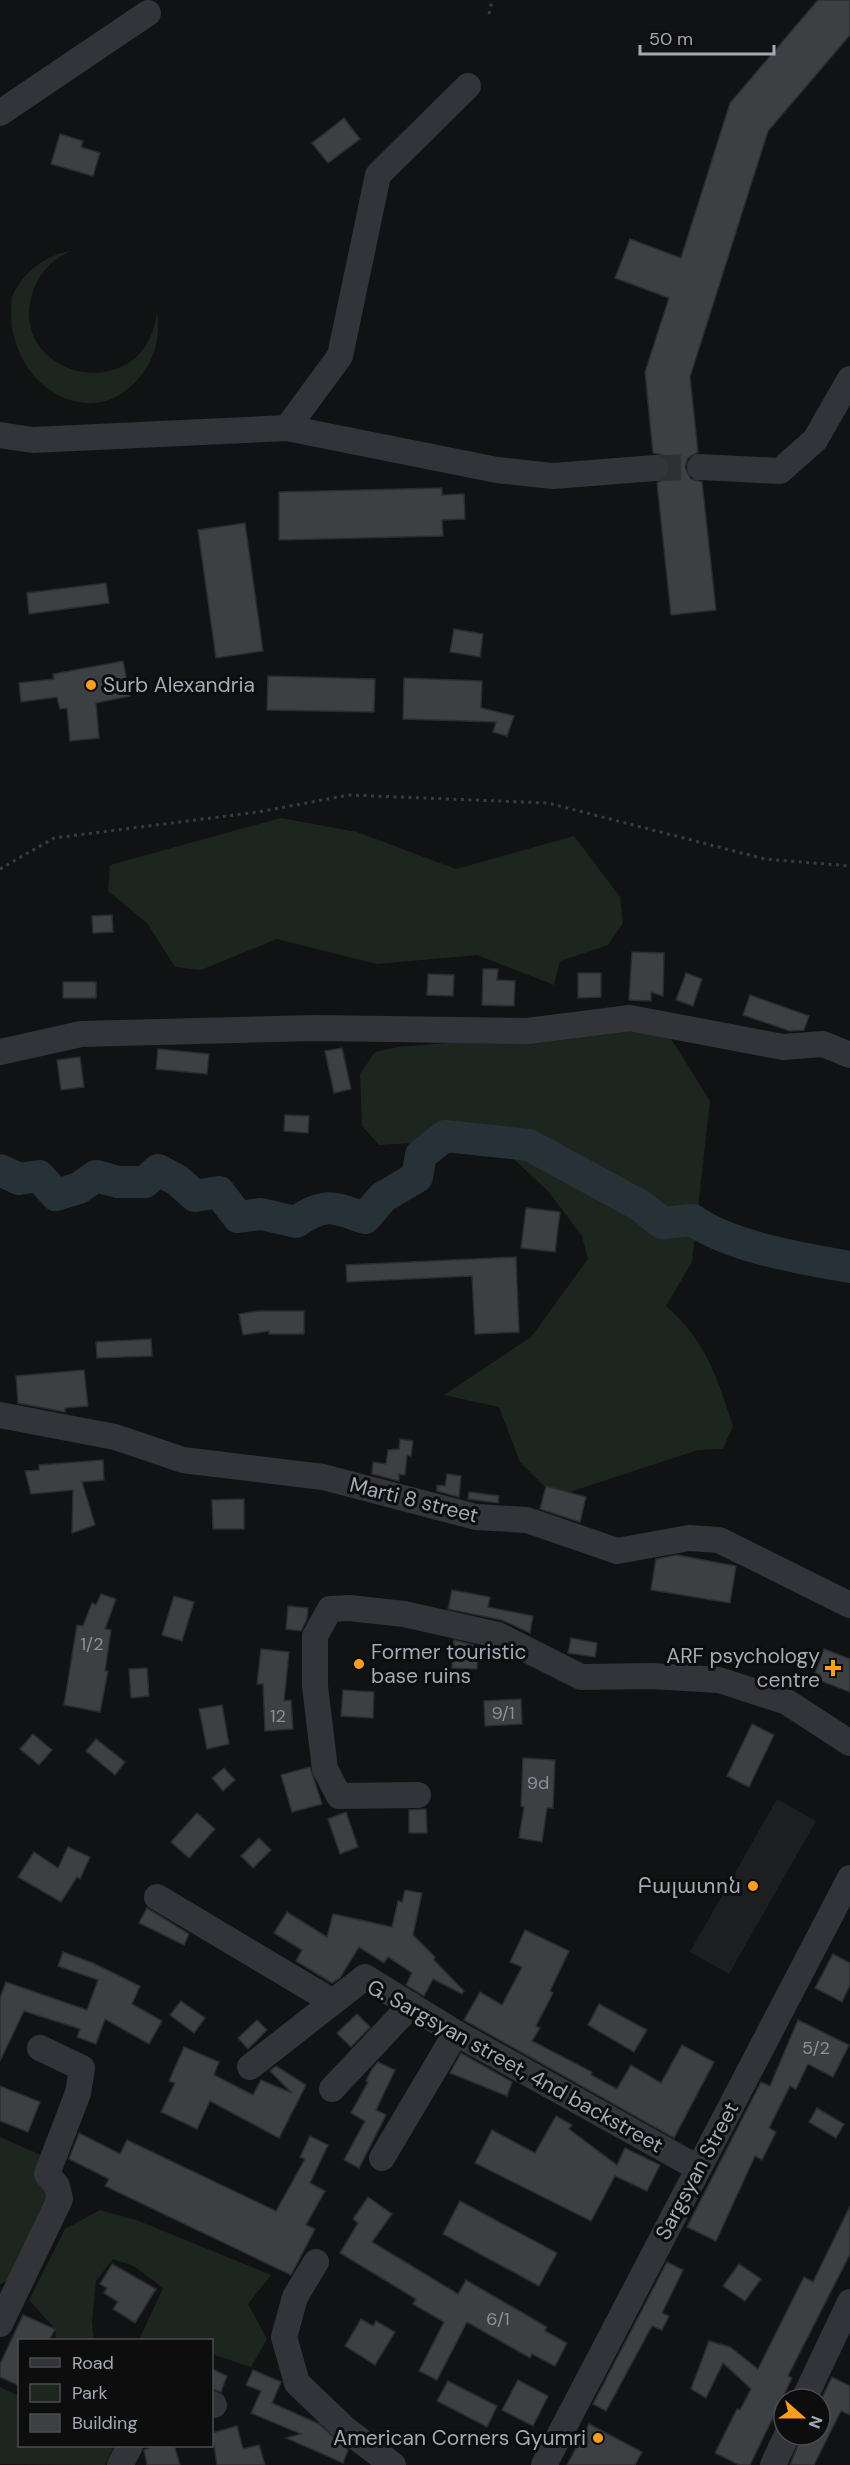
<svg xmlns="http://www.w3.org/2000/svg" width="850" height="2465" font-family="'DM Sans','Noto Sans Armenian',sans-serif">
<style>
.built{fill:#1d1e20}
.green{fill:#1d261e}
.lines{fill:none;stroke-linecap:round;stroke-linejoin:round}
.river{stroke:#273238;stroke-width:32}
.building{fill:#3d4043;stroke:#2b2c30;stroke-width:1.5}
.minor-tunnel{stroke:#2e3033;stroke-width:26;stroke-dasharray:26 13;stroke-linecap:butt}
.path{stroke:#383b40;stroke-width:3;stroke-dasharray:3 4.5;stroke-linecap:butt}
.minor{stroke:#323439;stroke-width:26}
.poi-dot{fill:#ff9d1e;stroke:#0d0d0e;stroke-width:2}
.labels{text-anchor:middle;stroke-width:6;stroke-linejoin:round;paint-order:stroke}
.number-label{font-size:18px;fill:#899098}
.poi-label{font-size:21px;fill:#a2aab5;stroke:#0d0d0e;text-anchor:end}
.street-label{font-size:21px;fill:#a2aab5;stroke:#0d0d0e}
</style>
<rect width="100%" height="100%" fill="#111213"/>
<polygon class="built" points="777,1799 816,1821 729,1974 690,1952"/>
<g class="green">
<path d="M71 251C52 259 38 274 32 294 7 379 146 410 157 312 160 330 157 349 148 365 100 446 0 386 12 297 22 273 45 255 71 251Z"/>
<polygon points="281,818 357,832 456,869 574,836 620,897 623,923 608,945 560,961 554,985 477,955 377,964 277,939 201,970 175,967 147,923 108,891 110,865"/>
<path d="M650 1026 670 1037 710 1101 692 1262 666 1306C706 1341 717 1377 733 1426L723 1449 698 1450 555 1497 520 1462 499 1407 444 1395 531 1337 588 1259 582 1236 548 1191 491 1138 379 1145 362 1126 360 1074 375 1052 398 1047Z"/>
<polygon points="0,2137 41,2155 57,2186 10,2280 0,2284"/>
<polygon points="100,2210 139,2221 271,2275 248,2304 267,2339 251,2367 212,2354 212,2340 139,2340 163,2288 134,2266 113,2259 96,2281 92,2322 94,2340 56,2340 55,2329 29,2300 65,2229"/>
<polygon points="0,2387 19,2396 20,2446 114,2446 105,2465 0,2464"/>
</g>
<g class="lines">
<path class="river" d="M0 1170 19 1179 39 1176 56 1195 79 1188 96 1176 118 1182H145L158 1170 177 1180 195 1196 219 1192 238 1217 261 1214 296 1222C325 1201 334 1208 365 1218L383 1197 417 1177 421 1155 445 1136 529 1145 641 1206 662 1223 693 1220C730 1247 804 1259 850 1267"/>
</g>
<g class="building">
<polygon points="818,0 850,0 850,35 768,131 690,377 698,452 688,458 685,467 691,479 702,482 716,610 671,615 657,483 668,475 670,466 662,455 653,453 645,372 669,298 615,278 630,239 681,258 730,103"/>
<polygon points="344,118 360,139 328,163 312,143"/>
<polygon points="60,134 83,141 81,147 100,153 93,176 51,164"/>
<polygon points="442,488 442,495 464,494 465,519 442,520 443,536 279,540 279,492"/>
<polygon points="245,523 263,651 216,658 198,530"/>
<polygon points="106,583 109,603 29,614 27,593"/>
<polygon points="454,629 483,634 480,657 450,652"/>
<polygon points="123,661 130,696 96,703 99,738 70,741 67,708 60,709 57,697 21,702 19,683 54,679 53,674"/>
<polygon points="268,676 375,679 374,712 267,710"/>
<polygon points="404,678 482,681 481,708 514,716 507,736 493,732 496,722 403,719"/>
<polygon points="112,915 113,932 93,933 92,916"/>
<polygon points="632,952 664,953 663,996 651,992 651,1001 629,1000"/>
<polygon points="483,969 498,969 497,980 515,981 514,1006 482,1005"/>
<polygon points="578,973 601,973 601,997 578,998"/>
<polygon points="686,973 702,979 693,1006 676,1000"/>
<polygon points="428,974 454,975 453,996 427,995"/>
<rect x="63" y="982" width="33" height="16"/>
<polygon points="750,995 809,1016 804,1030 790,1031 743,1015"/>
<polygon points="342,1048 351,1089 334,1093 325,1051"/>
<polygon points="158,1049 209,1054 207,1074 156,1069"/>
<polygon points="80,1057 84,1087 61,1090 57,1060"/>
<polygon points="285,1115 309,1116 308,1133 284,1131"/>
<polygon points="526,1208 560,1212 555,1252 521,1248"/>
<polygon points="516,1257 519,1332 475,1334 472,1276 347,1282 346,1265"/>
<polygon points="258,1311 304,1311 304,1334 269,1334 269,1331 243,1335 239,1314"/>
<polygon points="151,1339 152,1356 97,1358 96,1342"/>
<polygon points="84,1370 88,1406 65,1408 65,1412 18,1403 16,1376"/>
<polygon points="400,1439 413,1441 411,1456 407,1455 405,1475 399,1474 399,1481 372,1474 373,1462 386,1464 388,1450 399,1449"/>
<polygon points="103,1460 104,1480 82,1482 95,1525 72,1533 73,1490 31,1494 25,1471 39,1470 39,1465"/>
<polygon points="447,1474 461,1476 459,1497 437,1491 437,1485 445,1486"/>
<polygon points="546,1486 586,1497 580,1522 540,1509"/>
<polygon points="469,1492 499,1496 498,1503 468,1499"/>
<polygon points="244,1499 244,1529 213,1529 212,1500"/>
<polygon points="677,1555 736,1566 730,1603 651,1590 656,1559"/>
<polygon points="452,1590 490,1597 488,1607 533,1616 530,1633 502,1620 448,1609"/>
<polygon points="101,1594 116,1599 105,1629 111,1630 105,1671 108,1671 100,1712 64,1705 77,1625 83,1626 92,1603 96,1605"/>
<polygon points="174,1596 194,1602 182,1641 162,1635"/>
<polygon points="288,1606 308,1608 307,1619 301,1631 286,1629"/>
<polygon points="571,1638 597,1643 595,1657 568,1653"/>
<polygon points="454,1640 478,1646 477,1669 452,1668"/>
<polygon points="261,1649 289,1652 284,1701 291,1700 293,1729 265,1731 263,1684 257,1684"/>
<polygon points="824,1649 850,1659 850,1692 813,1678"/>
<polygon points="147,1668 149,1696 131,1698 129,1669"/>
<polygon points="343,1690 374,1692 373,1718 341,1716"/>
<polygon points="521,1699 522,1724 485,1726 484,1701"/>
<polygon points="222,1705 229,1744 207,1749 199,1709"/>
<polygon points="752,1724 774,1735 749,1787 727,1776"/>
<polygon points="33,1734 52,1750 39,1765 20,1749"/>
<polygon points="96,1739 125,1762 115,1775 86,1751"/>
<polygon points="523,1758 555,1760 553,1808 547,1808 542,1842 519,1838 524,1807 521,1806"/>
<polygon points="310,1767 322,1804 292,1812 281,1775"/>
<polygon points="224,1768 235,1780 223,1791 212,1778"/>
<polygon points="426,1809 427,1833 409,1833 409,1810"/>
<polygon points="346,1812 358,1847 340,1854 328,1819"/>
<polygon points="197,1813 215,1829 189,1858 171,1842"/>
<polygon points="259,1838 271,1850 253,1868 241,1856"/>
<polygon points="68,1847 90,1857 80,1879 77,1877 61,1902 18,1877 34,1852 58,1868"/>
<polygon points="405,1890 422,1893 413,1935 435,1957 434,1960 464,1991 462,1994 433,1979 424,1996 406,1985 412,1973 388,1957 384,1963 359,1947 340,1978 332,1983 296,1961 302,1950 274,1933 287,1912 327,1937 333,1914 392,1927 398,1901 402,1902"/>
<polygon points="147,1908 189,1934 184,1945 139,1923"/>
<polygon points="525,1930 569,1951 550,1991 553,1993 536,2026 540,2028 532,2041 592,2072 591,2075 617,2089 631,2065 661,2083 682,2045 714,2062 674,2138 464,2020 480,1992 502,2005 522,1967 510,1962"/>
<polygon points="63,1952 93,1963 140,1986 132,2004 162,2021 149,2044 105,2019 96,2044 77,2037 80,2029 24,2011 0,2061 0,1998 6,1982 87,2010 98,1980 58,1966"/>
<polygon points="833,1954 850,1963 850,1985 842,2002 815,1988"/>
<polygon points="181,2001 205,2018 194,2033 170,2015"/>
<polygon points="599,2004 647,2030 634,2052 588,2025"/>
<polygon points="357,2014 370,2027 351,2047 337,2033"/>
<polygon points="257,2020 267,2030 248,2049 238,2038"/>
<polygon points="798,2020 849,2045 833,2077 808,2064 796,2089 790,2086 769,2128 776,2132 762,2160 755,2156 716,2241 687,2227 761,2082 770,2086"/>
<polygon points="184,2047 219,2062 214,2075 253,2095 261,2080 292,2093 270,2071 276,2066 306,2085 279,2138 210,2101 197,2129 161,2112 175,2083 169,2081"/>
<polygon points="461,2053 512,2082 507,2096 450,2073"/>
<polygon points="378,2062 395,2070 376,2110 386,2115 359,2168 344,2160 365,2121 351,2113 368,2082 366,2081 372,2069"/>
<polygon points="0,2086 40,2102 28,2132 0,2121"/>
<polygon points="817,2108 844,2124 836,2138 809,2122"/>
<polygon points="556,2116 572,2125 569,2129 617,2165 625,2148 660,2165 647,2191 615,2176 591,2221 475,2163 492,2130 535,2153"/>
<polygon points="79,2133 120,2154 127,2140 276,2211 305,2159 300,2157 310,2136 328,2145 310,2183 325,2191 306,2225 315,2229 291,2275 105,2186 109,2179 69,2159"/>
<polygon points="368,2197 392,2214 372,2242 458,2294 466,2280 547,2327 545,2331 567,2343 555,2366 532,2354 530,2358 467,2322 437,2380 419,2371 444,2322 413,2304 416,2299 340,2253 358,2223 353,2219"/>
<polygon points="460,2201 557,2253 539,2286 443,2234"/>
<polygon points="850,2206 850,2254 788,2376 792,2378 750,2465 739,2465 715,2453 737,2409 740,2410 751,2389 723,2363 706,2398 691,2389 709,2341 730,2347 758,2369 804,2277 813,2282"/>
<polygon points="667,2262 683,2270 662,2313 669,2316 662,2330 652,2326 606,2411 593,2404"/>
<polygon points="112,2264 156,2289 135,2323 113,2309 118,2302 104,2293 107,2288 100,2284"/>
<polygon points="739,2264 761,2279 745,2301 723,2286"/>
<polygon points="23,2315 55,2329 49,2340 20,2340 20,2386 0,2377 0,2364"/>
<polygon points="361,2319 373,2326 376,2321 395,2332 375,2365 345,2346"/>
<polygon points="212,2369 227,2376 221,2392 212,2389"/>
<polygon points="253,2370 281,2382 272,2403 319,2424 348,2450 343,2463 286,2438 301,2434 251,2413 261,2391 246,2385"/>
<polygon points="832,2377 850,2386 850,2415 841,2411 814,2465 790,2465 802,2435 820,2435 820,2402"/>
<polygon points="518,2380 548,2396 533,2426 502,2410"/>
<polygon points="448,2381 497,2406 487,2427 437,2401"/>
<polygon points="589,2424 642,2452 635,2465 567,2465"/>
<polygon points="237,2426 243,2449 259,2445 265,2465 217,2465 212,2433"/>
<polygon points="159,2445 174,2445 180,2465 147,2465 144,2450"/>
</g>
<g class="lines">
<polyline class="minor-tunnel" points="655,468 700,467"/>
<g class="path">
<polyline points="489,14 492,0"/>
<polyline points="0,869 54,838 258,812 349,795 548,803 765,859 850,866"/>
</g>
<g class="minor">
<polyline points="0,113 148,13"/>
<polyline points="287,428 340,356 378,175 468,86"/>
<polyline points="0,435 33,440 287,428 497,470 553,476 655,468"/>
<polyline points="700,467 780,471 815,440 850,379"/>
<polyline points="0,1052 81,1034 316,1028 527,1031 630,1018 783,1047 823,1044 850,1055"/>
<polyline points="0,1415 115,1437 183,1460 323,1477 476,1517 527,1520 617,1551 689,1538 719,1540 850,1605"/>
<polyline points="418,1795 339,1796 325,1769 315,1686 315,1636 330,1609 349,1608 404,1614 498,1635 581,1677 652,1676 719,1680 787,1702 850,1743"/>
<polyline points="157,1897 333,2002"/>
<polyline points="250,2067 365,1977 456,2033 698,2168"/>
<polyline points="332,2089 411,2005"/>
<polyline points="382,2158 456,2033"/>
<polyline points="316,2262 295,2297 284,2337 297,2383 345,2429 393,2465"/>
<polyline points="0,2324 60,2199 57,2186 47,2174 78,2093 82,2068 40,2048"/>
<polyline points="804,2399 850,2302"/>
<polyline points="212,2404 214,2405"/>
<polyline points="120,2465 130,2446"/>
<polyline points="544,2465 850,1878"/>
<polyline points="773,2465 787,2435"/>
</g>
</g>
<g class="poi-dot">
<circle cx="91" cy="685" r="6"/>
<circle cx="359" cy="1664" r="6"/>
<path d="M830 1659h6v6h6v6h-6v6h-6v-6h-6v-6h6z"/>
<circle cx="753" cy="1886" r="6"/>
<circle cx="598" cy="2438" r="6"/>
</g>
<g class="labels">
<g class="number-label">
<text x="92" y="1650">1/2</text>
<text x="503" y="1719">9/1</text>
<text x="278" y="1722">12</text>
<text x="538" y="1789">9d</text>
<text x="816" y="2054">5/2</text>
<text x="498" y="2325">6/1</text>
</g>
<g class="poi-label">
<text x="103" y="692" text-anchor="start">Surb Alexandria</text>
<text x="371" y="1659" text-anchor="start">Former touristic<tspan x="371" dy="24">base ruins</tspan></text>
<text x="820" y="1663">ARF psychology<tspan x="820" dy="24">centre</tspan></text>
<text x="741" y="1893">Բալատոն</text>
<text x="586" y="2445">American Corners Gyumri</text>
</g>
<g class="street-label">
<text transform="translate(414 1500) rotate(14)" y="7">Marti 8 street</text>
<text transform="translate(515 2066) rotate(29)" y="7">G. Sargsyan street, 4nd backstreet</text>
<text transform="translate(697 2171) rotate(-62)" y="7">Sargsyan Street</text>
</g>
</g>
<rect x="18" y="2339" width="195" height="108" fill="#0d0d0e" stroke="#494c51" stroke-width="1.5"/>
<rect x="30" y="2358" width="30" height="9" fill="#323439" stroke="#494c51" stroke-width="1.5"/>
<text x="72" y="2369" font-size="18" fill="#a2aab5">Road</text>
<rect x="30" y="2384" width="30" height="18" fill="#1d261e" stroke="#494c51" stroke-width="1.5"/>
<text x="72" y="2399" font-size="18" fill="#a2aab5">Park</text>
<rect x="30" y="2414" width="30" height="18" fill="#3d4043" stroke="#494c51" stroke-width="1.5"/>
<text x="72" y="2429" font-size="18" fill="#a2aab5">Building</text>
<g transform="translate(802 2417) rotate(111)"><circle r="28" fill="#0d0d0e" stroke="#494c51" stroke-width="1.5"/>
<path d="M0-4.5L10 22L0 15L-10 22Z" fill="#ff9d1e"/>
<text y="-9" font-size="16" font-weight="bold" text-anchor="middle" fill="#a2aab5">N</text>
</g>
<path d="M640 45v9h134v-9" fill="none" stroke="#a2aab5" stroke-width="3"/>
<text x="649" y="45" font-size="18" fill="#a2aab5" stroke="#0d0d0e" stroke-width="4.5" paint-order="stroke">50 m</text>
</svg>
